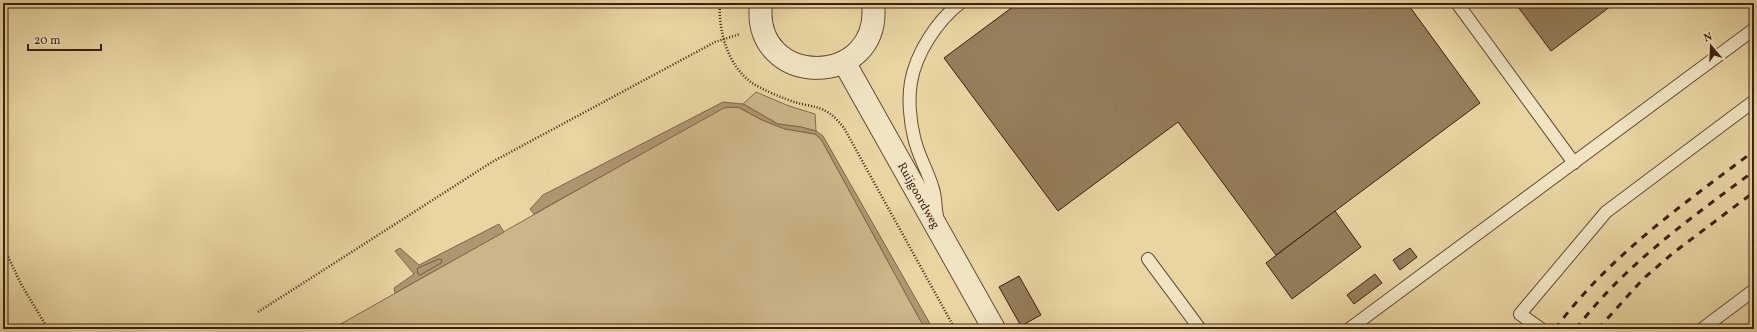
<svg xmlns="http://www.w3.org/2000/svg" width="1757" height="332" font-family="Vollkorn,serif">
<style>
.green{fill:#cbb689;stroke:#846a4c}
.water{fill:#ae9770;stroke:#806749}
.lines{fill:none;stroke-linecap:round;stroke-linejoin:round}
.shore{stroke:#755b40;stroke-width:1}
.building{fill:#957e5b;stroke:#3c1f0f}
.lane-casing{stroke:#674c34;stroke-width:14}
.street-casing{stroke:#674c34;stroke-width:24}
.path{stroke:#3c1f0f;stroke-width:2.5;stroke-dasharray:1 2;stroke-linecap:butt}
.lane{stroke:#f0e4c3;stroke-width:12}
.street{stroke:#f0e4c3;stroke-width:22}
.rail{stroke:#3c1f0f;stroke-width:3;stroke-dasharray:7 7;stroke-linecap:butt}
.labels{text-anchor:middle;stroke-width:3.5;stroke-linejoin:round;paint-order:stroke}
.street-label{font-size:12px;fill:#3c1f0f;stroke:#f0e4c3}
</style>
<rect width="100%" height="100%" fill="#e8d5a2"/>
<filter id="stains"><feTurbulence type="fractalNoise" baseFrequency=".005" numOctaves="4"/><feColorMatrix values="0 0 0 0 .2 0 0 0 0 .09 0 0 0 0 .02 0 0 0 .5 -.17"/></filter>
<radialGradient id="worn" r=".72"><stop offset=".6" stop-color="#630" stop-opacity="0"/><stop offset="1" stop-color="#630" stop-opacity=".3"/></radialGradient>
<g class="green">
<polygon points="756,92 789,106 815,114 816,131 801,127 778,124 743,104"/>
<polygon points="724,107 738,107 762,120 785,129 815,134 821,139 925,329 332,329"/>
</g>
<g class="water">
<polygon points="723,102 743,104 778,124 801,127 816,131 823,136 933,329 925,329 821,139 815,134 785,129 762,120 738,107 724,108 534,214 530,209 543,195"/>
<polygon points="499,224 504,232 395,293 394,288 414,274 395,251 400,248 419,265"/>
</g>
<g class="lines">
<polygon class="shore" points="439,259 442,260 441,263 420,275 418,274 417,269"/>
</g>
<g class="building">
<polygon points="1018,3 1407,3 1480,103 1276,255 1178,122 1058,211 944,58"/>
<polygon points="1515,3 1615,3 1551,51"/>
<polygon points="1335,211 1361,247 1292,299 1266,263"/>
<polygon points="1410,248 1417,257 1400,270 1393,260"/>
<polygon points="1375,274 1382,283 1354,304 1347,295"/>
<polygon points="1019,276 1041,315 1021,326 999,287"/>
</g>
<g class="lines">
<g class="lane-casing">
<g id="lane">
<polyline points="1457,3 1574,163"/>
<path d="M937 216C935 208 936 197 933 189 928 171 918 156 914 137 910 121 908 99 911 82 916 53 937 21 960 3"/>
<polyline points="1148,259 1200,329"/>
<polyline points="1349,329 1754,29"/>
<polyline points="1541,329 1520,314 1606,212 1754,101"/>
<polyline points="1702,329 1754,290"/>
</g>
</g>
<g class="street-casing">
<g id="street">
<path d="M761 3C751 90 883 89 873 3"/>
<path id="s1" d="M844 62 994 329"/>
</g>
</g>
<g class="path">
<path d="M720 3C718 31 728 66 752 83 762 89 775 95 786 99 813 110 823 101 844 128L955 329"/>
<polyline points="3,246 21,284 48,329"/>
<polyline points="258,312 492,162 715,42 740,34"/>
</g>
<use href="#lane" class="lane"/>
<use href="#street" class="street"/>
<g class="rail">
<path d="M1555 329C1609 256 1682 205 1754 151"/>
<path d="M1576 329C1624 265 1691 218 1754 171"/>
<polyline points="1598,329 1643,279 1673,253 1754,192"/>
</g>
</g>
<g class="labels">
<g class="street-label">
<text dy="4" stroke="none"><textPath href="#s1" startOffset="153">Ruijgoordweg</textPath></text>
</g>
</g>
<rect width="1757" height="332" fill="none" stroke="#e8d5a2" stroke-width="16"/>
<rect x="4" y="4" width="1749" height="324" fill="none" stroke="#3c1f0f" stroke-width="2"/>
<rect x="8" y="8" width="1741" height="316" fill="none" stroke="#3c1f0f"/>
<g transform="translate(1711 46) rotate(341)" stroke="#f0e4c3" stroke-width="3" paint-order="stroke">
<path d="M0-3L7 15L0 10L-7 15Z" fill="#3c1f0f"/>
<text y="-6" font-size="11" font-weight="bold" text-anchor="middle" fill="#3c1f0f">N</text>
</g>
<path d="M28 44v6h73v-6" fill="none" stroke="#3c1f0f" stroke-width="2"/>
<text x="34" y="44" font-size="12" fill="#3c1f0f" stroke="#f0e4c3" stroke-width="3" paint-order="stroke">20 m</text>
<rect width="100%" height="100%" filter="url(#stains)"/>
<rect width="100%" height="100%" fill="url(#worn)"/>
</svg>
